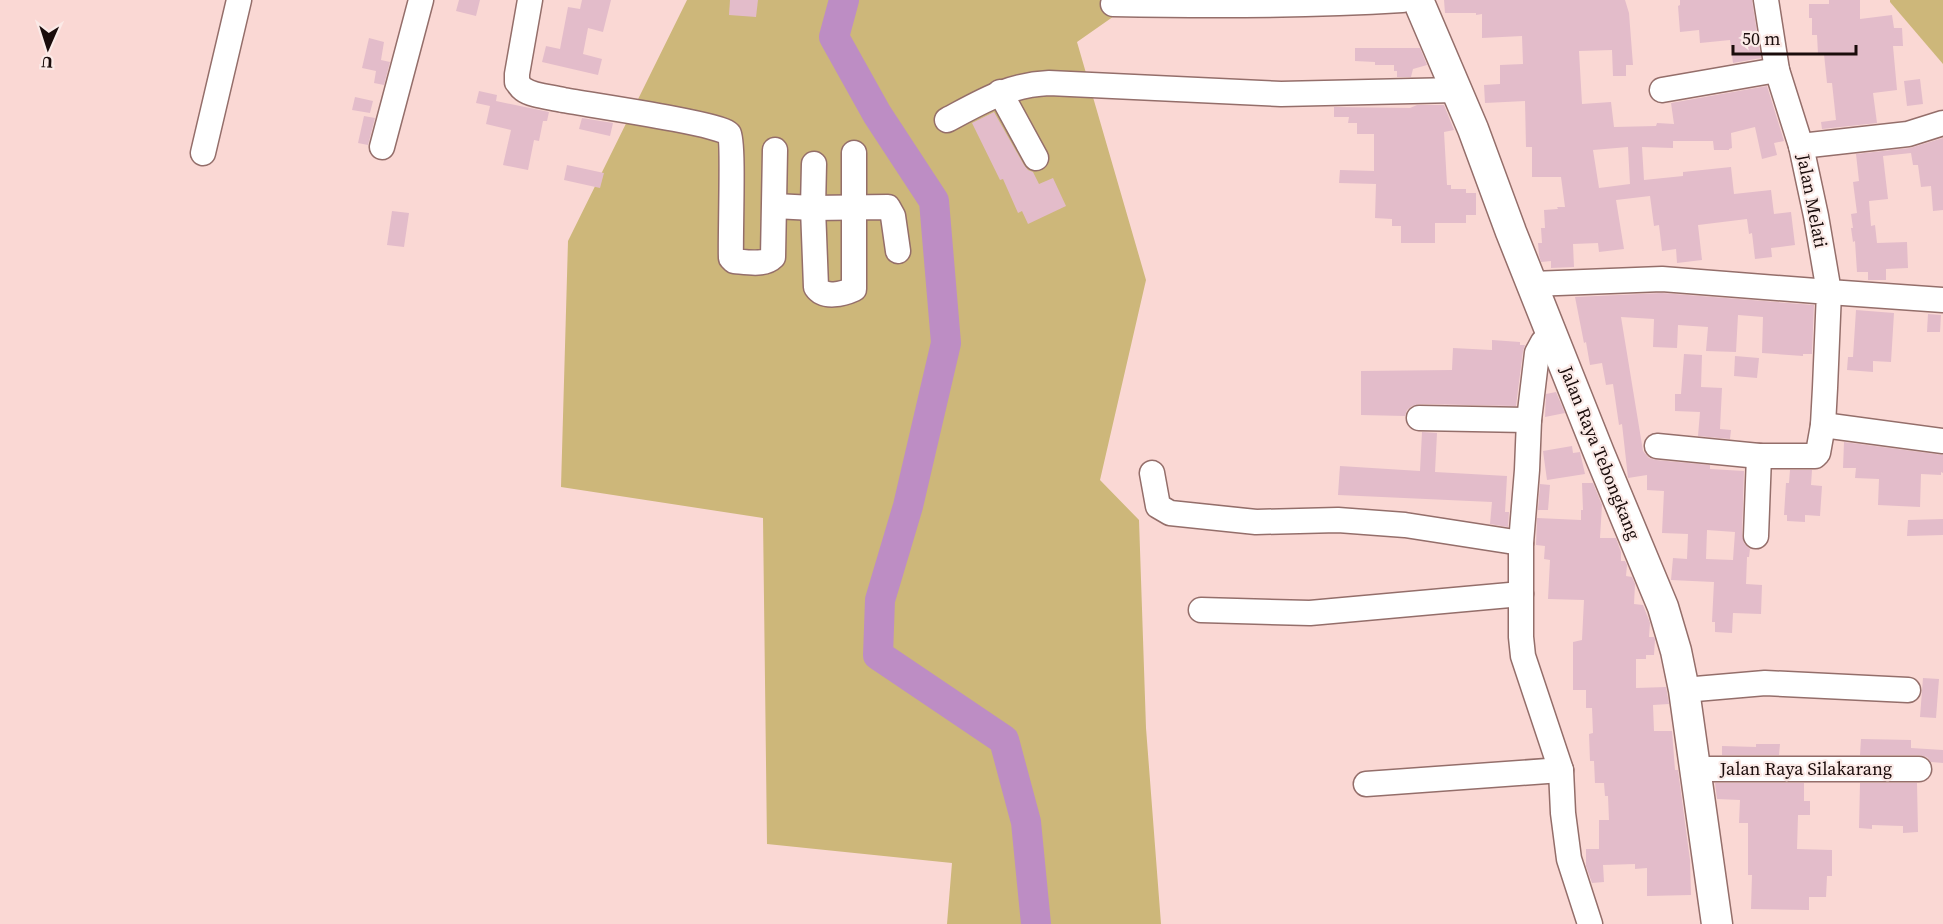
<svg xmlns="http://www.w3.org/2000/svg" width="1943" height="924" font-family="'Source Serif 4',serif">
<style>
.green{fill:#cdb77a}
.lines{fill:none;stroke-linecap:round;stroke-linejoin:round}
.river{stroke:#bd8dc4;stroke-width:30}
.building{fill:#e3bcca;fill-rule:evenodd}
.minor-casing{stroke:#946e6a;stroke-width:27}
.major-casing{stroke:#946e6a;stroke-width:33}
.minor{stroke:#fff;stroke-width:24}
.major{stroke:#fff;stroke-width:30}
.labels{text-anchor:middle;stroke-width:4.5;stroke-linejoin:round;paint-order:stroke}
.street-label{font-size:18px;fill:#1a0c0b;stroke:#fbeae7}
</style>
<rect width="100%" height="100%" fill="#fad8d4"/>
<g class="green">
<polygon points="687,0 1137,0 1077,42 1146,280 1100,480 1139,520 1146,728 1161,924 947,924 952,863 767,844 763,518 561,487 568,241"/>
<polygon points="1890,0 1943,0 1943,64 1890,2"/>
</g>
<g class="lines">
<polyline class="river" points="844,0 834,37 877,114 934,201 946,343 908,506 880,600 878,655 1004,740 1026,822 1036,924"/>
</g>
<g class="building">
<polygon points="459,0 480,0 476,16 456,11"/>
<polygon points="582,0 611,0 603,32 588,28 583,54 602,59 598,75 542,62 546,46 560,49 568,7 580,9"/>
<polygon points="730,0 758,0 756,17 729,15"/>
<path d="M1444 0H1625L1629 13 1633 65H1626V76H1613L1612 50 1579 51 1582 104 1611 102 1614 127 1656 126 1657 123 1674 124 1671 103 1767 86 1784 141 1774 143 1777 155 1762 159 1755 127 1731 133 1732 148 1729 149V150H1714L1713 141H1673V148L1642 147 1644 180 1683 176V172L1731 167 1734 194 1771 190 1774 214 1791 212 1795 245 1771 248 1772 257 1755 259 1752 233 1749 234 1747 219 1698 225 1702 260 1677 263 1676 249 1662 251 1659 225 1654 226 1650 196 1616 200 1624 249 1599 252 1598 243 1573 244 1574 267 1551 268V261L1541 262 1539 255 1538 243H1542L1541 228H1545L1544 210 1558 209 1557 207H1565L1561 177H1532V147H1526L1525 101 1485 103 1484 85 1500 84V65L1523 64 1522 36 1482 38V14L1476 15V13H1445ZM1628 147 1630 184 1599 188 1593 150Z"/>
<polygon points="1680,0 1752,0 1761,58 1733,63 1730,40 1700,43 1699,30 1680,32 1678,6 1680,5"/>
<polygon points="1829,0 1860,0 1860,19 1892,15 1894,28 1902,28 1903,46 1893,46 1897,90 1873,93 1877,123 1886,122 1822,129 1821,122 1836,120 1832,83 1827,83 1824,54 1818,54 1817,35 1812,35 1812,18 1809,18 1809,4 1829,4"/>
<polygon points="369,38 384,42 381,60 390,62 384,85 374,83 376,71 362,68"/>
<polygon points="1355,48 1420,48 1427,65 1413,69 1411,77 1397,77 1397,71 1394,71 1394,65 1375,65 1375,62 1355,61"/>
<polygon points="1920,79 1923,104 1907,106 1904,81"/>
<polygon points="479,91 497,95 496,101 549,112 547,121 543,121 539,141 534,140 528,170 503,165 511,130 486,124 490,106 476,103"/>
<polygon points="355,97 373,101 370,113 352,110"/>
<polygon points="1417,105 1444,105 1454,130 1444,132 1447,185 1451,185 1451,189 1466,189 1466,193 1476,193 1476,215 1466,215 1466,223 1435,223 1435,243 1401,243 1401,226 1392,226 1392,219 1375,218 1376,184 1339,183 1340,170 1374,171 1374,134 1357,134 1357,123 1348,123 1349,117 1334,117 1334,107 1410,108"/>
<polygon points="994,112 1024,165 1028,170 1033,172 1039,184 1053,178 1066,206 1028,224 1022,211 1018,213 1003,179 1000,180 972,123"/>
<polygon points="364,116 375,118 368,145 358,143"/>
<polygon points="582,118 613,123 610,136 579,129"/>
<polygon points="1943,138 1943,210 1933,211 1931,186 1921,187 1918,165 1913,165 1911,153 1883,156 1888,199 1869,201 1871,226 1875,225 1877,243 1907,242 1908,268 1886,269 1886,280 1868,280 1868,272 1857,272 1855,241 1853,242 1851,228 1853,228 1851,214 1857,213 1853,182 1859,181 1856,154 1910,148"/>
<polygon points="567,165 604,173 600,188 564,180"/>
<polygon points="392,211 409,213 404,247 387,245"/>
<path d="M1662 293 1814 305 1812 354H1803V356L1762 353 1763 317 1738 315 1736 352 1706 351 1708 327 1678 325 1677 348 1653 347 1654 319 1621 317 1643 451 1649 458 1656 460 1710 465V469L1744 471 1742 535 1744 543 1750 549 1749 557H1747L1746 584 1762 585 1761 614 1733 613 1732 633 1715 632V622H1712L1714 582 1671 580 1673 558 1687 559 1688 534 1662 533 1664 491 1647 490V475L1628 478 1622 424 1619 425 1613 384 1606 385 1602 363 1590 365 1586 342 1584 343 1575 297ZM1707 530 1735 532 1733 560 1706 559Z"/>
<polygon points="1856,310 1894,313 1891,362 1873,361 1873,372 1847,370 1848,357 1853,357"/>
<polygon points="1928,314 1941,315 1940,332 1927,332"/>
<polygon points="1492,340 1520,342 1520,345 1525,345 1523,351 1516,406 1419,404 1412,406 1407,410 1405,416 1361,415 1361,371 1452,370 1453,348 1492,350"/>
<polygon points="1684,354 1702,355 1701,387 1722,388 1720,429 1731,430 1730,439 1698,436 1700,412 1675,411 1675,394 1681,394"/>
<polygon points="1735,356 1759,358 1757,378 1734,376"/>
<polygon points="1556,392 1565,413 1545,417 1546,394"/>
<polygon points="1422,432 1437,433 1435,472 1507,476 1505,512 1509,512 1508,527 1490,524 1492,502 1338,495 1340,466 1420,471"/>
<polygon points="1844,442 1943,455 1943,473 1941,472 1941,475 1921,474 1920,507 1878,505 1879,479 1855,478 1856,468 1843,468"/>
<polygon points="1572,446 1573,453 1580,452 1585,474 1547,480 1543,451"/>
<polygon points="1790,470 1812,470 1811,485 1822,486 1820,516 1805,515 1805,522 1787,521 1787,515 1784,515 1786,483 1789,483"/>
<polygon points="1582,483 1593,483 1602,505 1600,538 1616,538 1621,552 1621,561 1625,561 1627,565 1626,576 1632,577 1635,584 1634,604 1643,605 1650,623 1649,637 1654,637 1655,639 1654,655 1646,655 1646,659 1636,659 1636,688 1666,687 1669,704 1653,705 1654,731 1672,731 1675,770 1678,770 1690,860 1691,895 1647,896 1647,868 1635,869 1635,864 1603,865 1604,882 1592,883 1586,866 1586,849 1599,849 1599,820 1609,820 1608,796 1605,796 1604,783 1595,783 1594,761 1590,761 1589,734 1593,733 1592,708 1586,708 1586,690 1573,690 1573,642 1582,640 1584,600 1548,599 1550,560 1544,559 1545,546 1536,545 1537,518 1581,520 1581,510 1583,510"/>
<polygon points="1540,484 1550,485 1548,510 1538,510"/>
<polygon points="1943,519 1943,535 1907,536 1908,520"/>
<polygon points="1923,678 1939,679 1936,718 1920,717"/>
<polygon points="1861,739 1911,740 1911,748 1943,750 1943,763 1931,762 1927,757 1919,755 1860,755"/>
<polygon points="1756,744 1780,744 1779,755 1722,755 1722,746 1756,747"/>
<polygon points="1715,783 1804,783 1804,801 1810,801 1810,815 1798,815 1797,849 1832,850 1832,876 1827,876 1826,897 1809,897 1809,910 1751,909 1752,875 1748,875 1748,823 1739,823 1740,800 1717,799"/>
<polygon points="1860,783 1917,783 1918,832 1903,833 1903,826 1872,825 1872,829 1859,828"/>
</g>
<g class="lines">
<g class="minor-casing">
<g id="minor">
<path d="M530 0 517 74V82C519 84 520 87 523 89 532 96 551 97 563 100 584 104 723 124 729 134 734 142 730 240 731 258L734 261C746 262 764 266 773 257L775 150"/>
<polyline points="1766,0 1777,70 1801,146 1816,216 1829,292 1943,300"/>
<path d="M1113 4C1210 6 1306 6 1402 0"/>
<polyline points="1662,90 1777,70"/>
<polyline points="1000,92 1036,158"/>
<path d="M947 120C983 101 1008 85 1049 83L1281 94 1456 90"/>
<polyline points="1801,146 1908,134 1943,123"/>
<polyline points="382,147 421,0"/>
<polyline points="203,153 239,0"/>
<path d="M814 164 813 208 816 287C824 299 843 294 854 289V153"/>
<polyline points="775,206 813,208 888,207 893,216 898,251"/>
<polyline points="1532,284 1662,279 1829,292 1825,388 1823,425 1818,453 1815,456 1759,456 1657,446"/>
<polyline points="1553,334 1543,342 1537,353 1529,420 1527,470 1521,543 1521,637 1523,656 1561,770 1563,813 1569,859 1590,924"/>
<polyline points="1419,418 1529,420"/>
<polyline points="1823,425 1943,441"/>
<polyline points="1152,473 1158,506 1170,513 1256,522 1338,520 1405,525 1521,543"/>
<polyline points="1756,536 1759,456"/>
<polyline points="1201,610 1310,613 1521,594"/>
<polyline points="1684,690 1765,683 1908,690"/>
<polyline points="1694,769 1919,769"/>
<polyline points="1366,784 1561,770"/>
</g>
</g>
<g class="major-casing">
<polyline id="major" points="1418,0 1473,129 1511,232 1599,453 1663,607 1676,651 1684,690 1717,924"/>
</g>
<use href="#minor" class="minor"/>
<use href="#major" class="major"/>
</g>
<g class="labels">
<g class="street-label">
<text transform="translate(1812 201) rotate(79)" y="6">Jalan Melati</text>
<text transform="translate(1600 453) rotate(68)" y="6">Jalan Raya Tebongkang</text>
<text x="1806" y="775">Jalan Raya Silakarang</text>
</g>
</g>
<g transform="translate(48 48) rotate(183)" stroke="#fbeae7" stroke-width="4.5" paint-order="stroke">
<path d="M0-4.5L10 22L0 15L-10 22Z" fill="#1a0c0b"/>
<text y="-9" font-size="16" font-weight="bold" text-anchor="middle" fill="#1a0c0b">U</text>
</g>
<path d="M1733 45v9h123v-9" fill="none" stroke="#1a0c0b" stroke-width="3"/>
<text x="1742" y="45" font-size="18" fill="#1a0c0b" stroke="#fbeae7" stroke-width="4.5" paint-order="stroke">50 m</text>
</svg>
